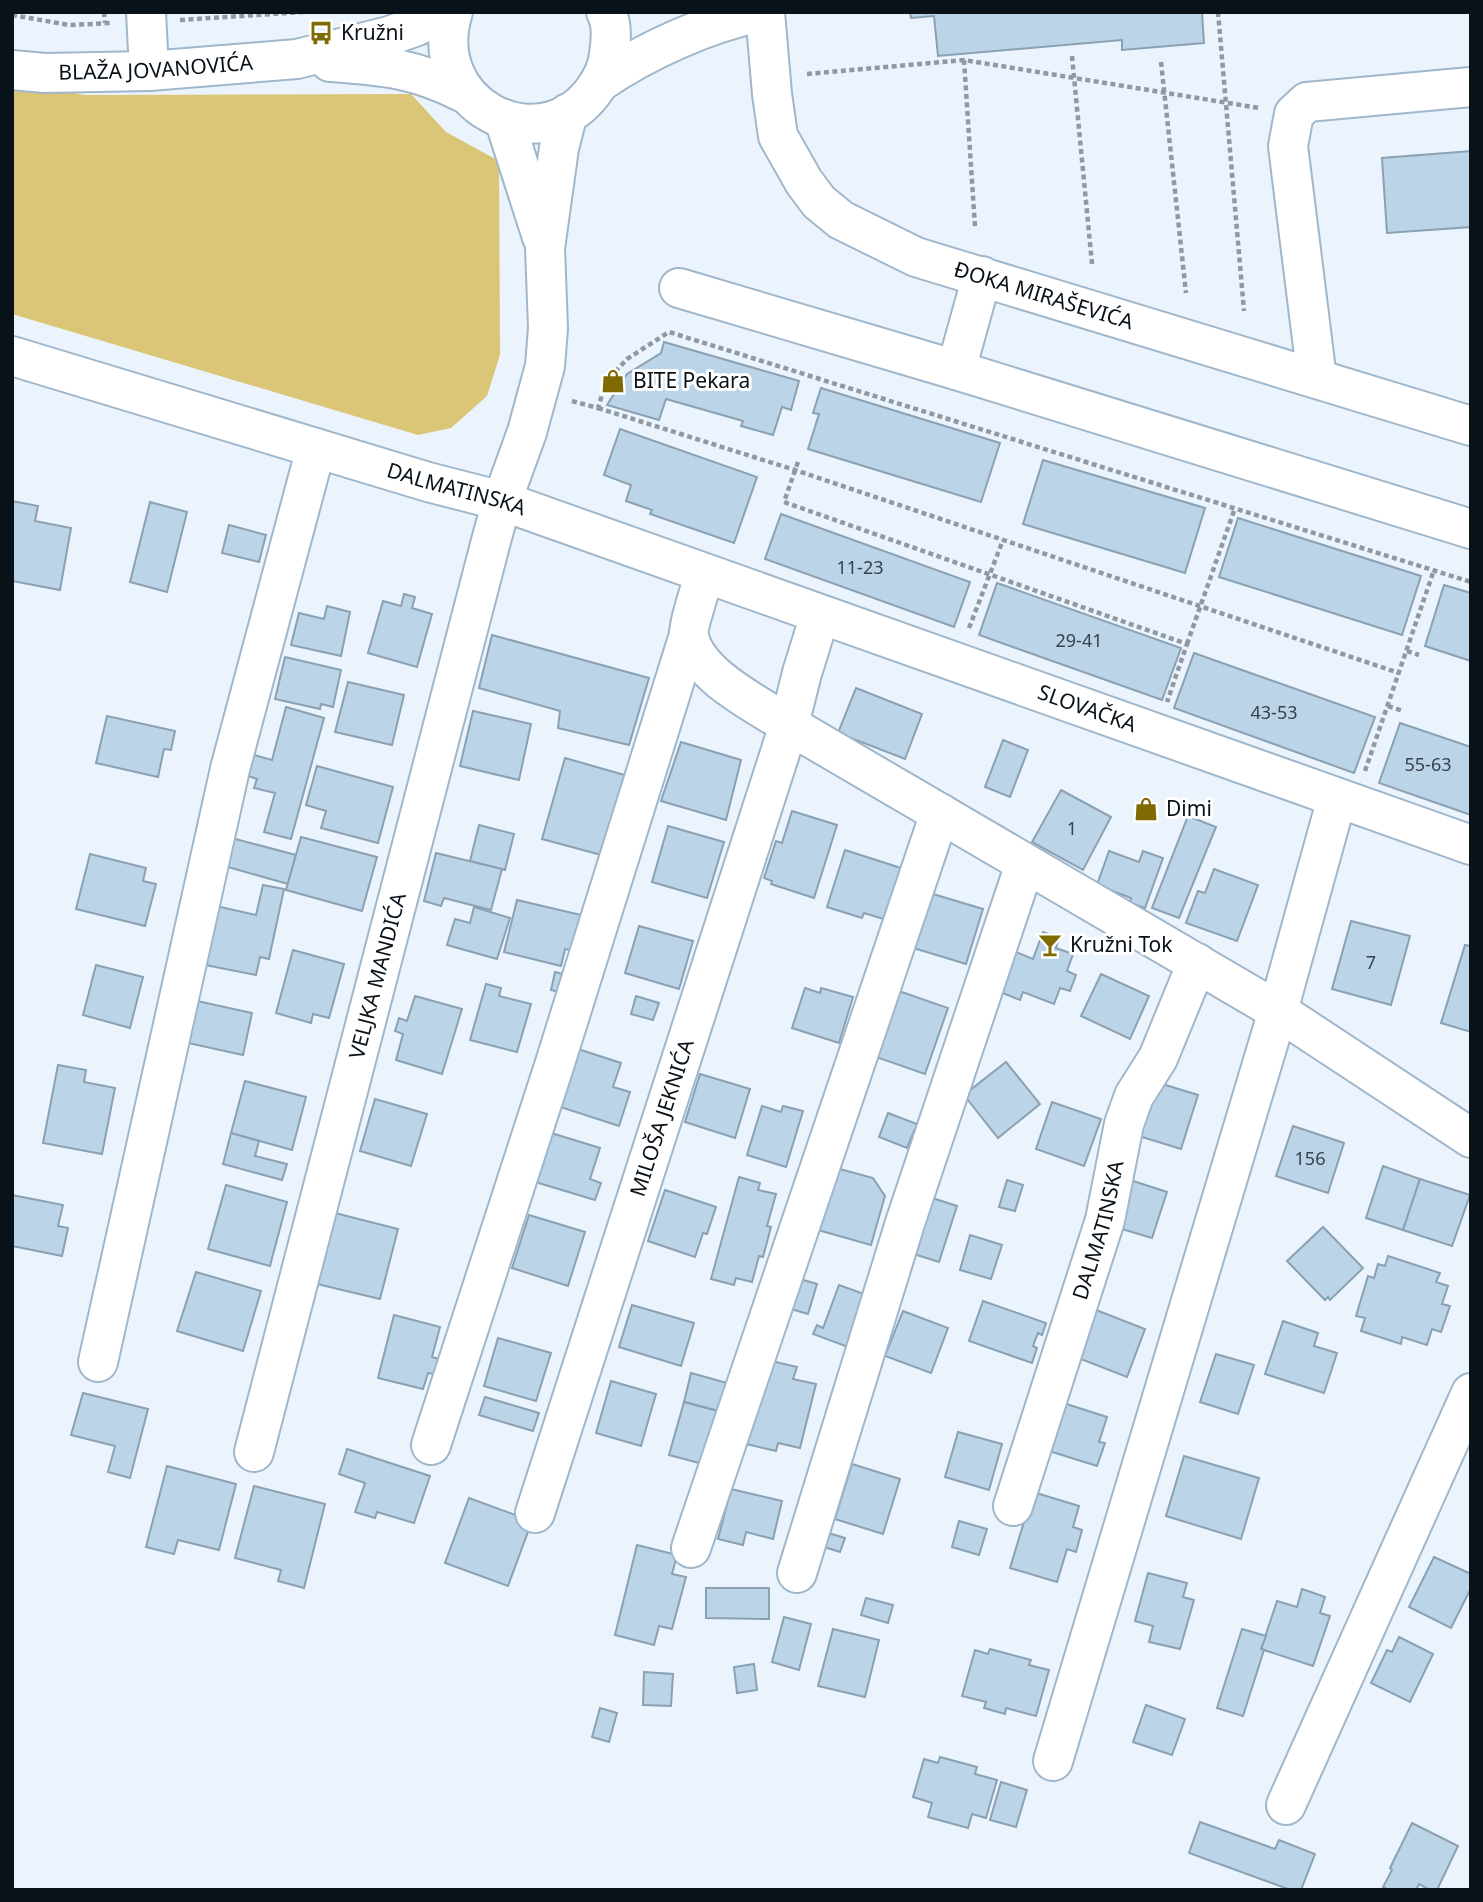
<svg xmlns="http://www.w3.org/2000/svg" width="1483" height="1902" font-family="'Noto Sans',sans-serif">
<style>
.green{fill:#dbc577}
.building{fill:#bcd4e8;stroke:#8aa1b4;stroke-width:2}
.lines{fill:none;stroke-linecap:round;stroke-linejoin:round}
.minor-casing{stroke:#a0b7cb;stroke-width:42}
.path{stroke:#9099a1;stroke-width:4.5;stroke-dasharray:5 3.5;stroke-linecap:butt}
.minor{stroke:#fff;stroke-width:38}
.labels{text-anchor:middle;stroke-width:6;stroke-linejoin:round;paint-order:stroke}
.number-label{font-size:18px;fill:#36424d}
.poi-label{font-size:21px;fill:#0a1219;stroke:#fff;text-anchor:start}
.street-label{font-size:21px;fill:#0a1219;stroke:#fff}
</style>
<rect width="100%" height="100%" fill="#ebf4fd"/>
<polygon class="green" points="12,82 85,95 411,94 446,132 499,161 500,355 487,396 451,428 418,435 12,314"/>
<g class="building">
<polygon points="910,12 1202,12 1204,43 1122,50 1122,40 938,56 934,16 911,18"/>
<polygon points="1471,151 1471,227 1387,233 1382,158"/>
<polygon points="664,342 799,381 791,410 782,407 773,435 741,426 743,421 666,399 659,420 607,405 627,374 661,353"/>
<polygon points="821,388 1000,443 981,502 808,449 819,414 813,413"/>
<polygon points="620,429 757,477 734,543 650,514 652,510 626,501 631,485 604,475"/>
<polygon points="1043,460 1205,508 1185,573 1023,524"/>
<polygon points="12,501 38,506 35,521 71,528 60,590 12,581"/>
<polygon points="150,502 187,512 167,592 130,582"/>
<polygon points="781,514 970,582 954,627 765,559"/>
<polygon points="1238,518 1421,576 1402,635 1219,577"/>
<polygon points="229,525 266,535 259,562 222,553"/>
<polygon points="997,583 1181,648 1162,700 979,635"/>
<polygon points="1444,585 1471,593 1471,661 1425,646"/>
<polygon points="404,594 415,597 412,608 432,614 417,667 368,653 383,601 401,606"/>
<polygon points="327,606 350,612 341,656 291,645 299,613 324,619"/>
<polygon points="492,635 649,678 629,745 558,728 560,711 479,688"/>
<polygon points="1194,653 1375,717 1354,773 1174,708"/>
<polygon points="285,657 341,670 333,707 321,704 320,709 275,699"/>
<polygon points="348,682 404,695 392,745 335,732"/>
<polygon points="856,688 922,714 905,759 838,733"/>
<polygon points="286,707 324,718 291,839 264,832 275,793 254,788 257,779 248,776 254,755 272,760"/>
<polygon points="473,711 531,724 519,780 460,766"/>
<polygon points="107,716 175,731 171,750 164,749 158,777 96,763"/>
<polygon points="1400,723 1471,747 1471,815 1379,783"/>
<polygon points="1003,740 1028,750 1010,797 985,787"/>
<polygon points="681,742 741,760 726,820 661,801"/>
<polygon points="565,758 628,776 605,856 542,839"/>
<polygon points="317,766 393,787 378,843 321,828 326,811 306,805"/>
<polygon points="1061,790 1111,817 1083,870 1032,842"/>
<polygon points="792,811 837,825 814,898 771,884 772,881 764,878 776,841 782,843"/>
<polygon points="1188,816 1216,827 1179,918 1152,908"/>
<polygon points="479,825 514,834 505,870 470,861"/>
<polygon points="668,826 724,842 707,898 652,882"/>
<polygon points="228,837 296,855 288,884 221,865"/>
<polygon points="301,837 377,857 362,911 286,890"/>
<polygon points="845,850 904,869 887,920 864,913 862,918 827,907"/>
<polygon points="1109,851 1139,862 1143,851 1163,858 1145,908 1130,903 1131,898 1097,885"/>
<polygon points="436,853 502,869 491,910 444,898 441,906 424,901"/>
<polygon points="90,854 146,868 143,881 156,884 145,926 76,909"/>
<polygon points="1214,869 1258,885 1237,941 1186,923 1198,891 1205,893"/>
<polygon points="263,885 284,889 269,959 260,957 256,975 195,963 207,904 256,915"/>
<polygon points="923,891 983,909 966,964 907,946"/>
<polygon points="517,900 581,915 573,951 565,949 561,966 504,952"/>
<polygon points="474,907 510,918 497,959 447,945 455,919 470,923"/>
<polygon points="1351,921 1410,936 1391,1005 1332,989"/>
<polygon points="639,926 693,941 679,989 625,973"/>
<polygon points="1043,932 1059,938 1056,948 1073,954 1067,971 1076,975 1070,991 1060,988 1054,1004 1023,992 1020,1000 1000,992 1016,952 1033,959"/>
<polygon points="1465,945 1471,946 1471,1032 1441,1023"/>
<polygon points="293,950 344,964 329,1018 313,1014 311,1023 276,1013"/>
<polygon points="96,965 143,977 130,1028 83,1015"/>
<polygon points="555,972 567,975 563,993 551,990"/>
<polygon points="1101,974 1149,996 1130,1039 1081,1016"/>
<polygon points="486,984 501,988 499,996 531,1004 517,1052 470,1040"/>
<polygon points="805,988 820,993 821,988 853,997 839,1043 792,1028"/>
<polygon points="896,990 948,1008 925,1074 873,1056"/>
<polygon points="415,996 462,1009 442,1074 396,1060 403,1034 395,1031 399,1018 407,1021"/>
<polygon points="636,996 659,1003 653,1020 631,1014"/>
<polygon points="188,999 252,1013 243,1055 179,1041"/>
<polygon points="575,1048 621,1063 613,1087 630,1092 619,1126 551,1104"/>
<polygon points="1006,1062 1040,1104 998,1138 964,1095"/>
<polygon points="58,1065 86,1070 84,1082 115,1088 102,1154 43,1143"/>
<polygon points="700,1074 750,1089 735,1138 685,1122"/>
<polygon points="1146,1079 1198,1095 1181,1149 1129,1133"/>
<polygon points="245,1081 306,1097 292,1150 231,1133"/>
<polygon points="375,1099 427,1114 411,1166 360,1151"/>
<polygon points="1052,1102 1101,1119 1084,1166 1036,1149"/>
<polygon points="762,1106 781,1112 783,1106 803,1111 786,1167 747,1155"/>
<polygon points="888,1113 917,1124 907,1148 879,1137"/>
<polygon points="1293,1126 1344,1143 1328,1193 1276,1176"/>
<polygon points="548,1132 600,1148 590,1179 601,1183 595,1200 532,1181"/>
<polygon points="231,1133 259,1141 255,1156 287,1164 282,1180 223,1164"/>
<polygon points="829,1166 873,1178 885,1196 871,1245 811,1228"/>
<polygon points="1383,1166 1420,1179 1403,1230 1366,1218"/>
<polygon points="739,1177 760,1183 758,1190 776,1194 767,1226 771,1227 763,1257 759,1256 752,1282 736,1278 734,1285 711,1279"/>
<polygon points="1127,1179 1167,1192 1152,1238 1112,1226"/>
<polygon points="1420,1179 1470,1195 1452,1246 1403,1230"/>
<polygon points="1007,1180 1023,1185 1015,1211 999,1207"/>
<polygon points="226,1185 287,1202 270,1266 208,1249"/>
<polygon points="665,1190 716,1207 707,1234 703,1233 695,1257 648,1241"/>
<polygon points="917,1193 957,1206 939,1262 898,1249"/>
<polygon points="12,1195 63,1205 58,1226 68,1228 62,1256 12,1246"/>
<polygon points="335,1213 398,1229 380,1299 317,1284"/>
<polygon points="529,1215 585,1232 568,1286 512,1268"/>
<polygon points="1323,1227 1363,1268 1330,1300 1328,1297 1325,1300 1287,1261"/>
<polygon points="970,1235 1002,1245 991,1279 960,1270"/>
<polygon points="1388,1256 1440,1273 1436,1282 1448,1286 1442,1304 1450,1306 1441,1332 1432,1329 1427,1345 1402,1337 1401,1344 1361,1331 1365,1318 1356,1316 1368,1276 1374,1278 1378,1264 1385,1266"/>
<polygon points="196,1272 261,1291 243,1351 177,1331"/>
<polygon points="793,1277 817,1284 808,1314 784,1307"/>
<polygon points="839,1285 867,1295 848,1347 813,1334 817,1325 823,1328"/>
<polygon points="983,1301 1046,1323 1042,1335 1038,1333 1033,1346 1037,1348 1032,1363 969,1341"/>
<polygon points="632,1305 694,1323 681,1366 619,1347"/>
<polygon points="1096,1310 1145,1329 1127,1377 1078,1358"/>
<polygon points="903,1311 948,1328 931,1373 885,1356"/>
<polygon points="394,1315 440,1327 432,1357 439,1359 435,1374 428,1373 423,1389 378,1378"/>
<polygon points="1283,1321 1318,1333 1314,1346 1337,1353 1324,1393 1265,1374"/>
<polygon points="498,1338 551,1353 536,1401 484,1386"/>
<polygon points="1216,1354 1254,1365 1238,1414 1200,1402"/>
<polygon points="763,1359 797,1367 793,1379 816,1384 800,1448 778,1443 776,1451 742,1443"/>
<polygon points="691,1373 727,1383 719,1411 684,1402"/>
<polygon points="611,1381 656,1394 641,1446 596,1433"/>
<polygon points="83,1393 148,1409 130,1478 108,1472 115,1446 71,1435"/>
<polygon points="485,1397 539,1413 533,1431 479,1415"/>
<polygon points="1057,1401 1107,1417 1099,1442 1105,1443 1097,1466 1046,1450"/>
<polygon points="684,1402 732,1415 718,1468 669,1455"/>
<polygon points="958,1432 1002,1444 989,1490 945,1477"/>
<polygon points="347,1449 430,1476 414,1523 377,1512 375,1518 355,1512 365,1483 339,1474"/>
<polygon points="1184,1456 1259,1478 1241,1539 1166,1516"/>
<polygon points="852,1464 900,1479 883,1534 835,1519"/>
<polygon points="167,1466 236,1484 219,1550 178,1540 174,1554 146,1547"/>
<polygon points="254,1486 325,1504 304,1588 278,1581 281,1570 235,1558"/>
<polygon points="731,1489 782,1501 773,1539 746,1532 743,1545 718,1539"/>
<polygon points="1033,1492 1079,1506 1073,1527 1082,1530 1076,1552 1067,1549 1057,1582 1010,1568"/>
<polygon points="469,1498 532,1521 508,1586 445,1563"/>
<polygon points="959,1521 987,1529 979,1555 952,1547"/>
<polygon points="825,1532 845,1538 840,1552 821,1546"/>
<polygon points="637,1545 677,1555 672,1574 686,1577 672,1629 659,1626 654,1645 615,1635"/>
<polygon points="1434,1557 1471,1574 1471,1588 1451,1628 1409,1607"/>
<polygon points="1148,1573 1187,1583 1183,1597 1194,1600 1180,1649 1149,1642 1153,1626 1135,1621"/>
<polygon points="706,1588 769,1588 769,1619 706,1618"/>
<polygon points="1302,1589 1325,1597 1320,1613 1330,1616 1313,1666 1261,1649 1277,1601 1297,1607"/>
<polygon points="866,1598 893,1605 888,1623 861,1615"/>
<polygon points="784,1617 811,1624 799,1670 772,1662"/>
<polygon points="833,1629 879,1640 865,1697 818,1686"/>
<polygon points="1242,1629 1266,1636 1261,1649 1264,1650 1243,1716 1217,1708"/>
<polygon points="1399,1637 1433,1654 1410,1702 1371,1683 1387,1650 1392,1652"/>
<polygon points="990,1649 1031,1660 1029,1665 1049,1670 1036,1716 1006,1708 1005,1714 984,1708 986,1702 962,1696 975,1650 988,1654"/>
<polygon points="754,1664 757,1690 737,1693 734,1667"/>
<polygon points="644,1672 673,1674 671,1706 643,1705"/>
<polygon points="1146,1705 1185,1719 1172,1755 1133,1742"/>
<polygon points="600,1708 617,1713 609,1742 592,1737"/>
<polygon points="940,1757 977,1767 975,1774 997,1780 986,1818 972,1814 968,1828 928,1817 932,1803 913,1797 924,1759 938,1763"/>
<polygon points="1001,1782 1027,1790 1016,1827 990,1820"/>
<polygon points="1200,1822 1275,1849 1279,1840 1315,1854 1301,1890 1291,1890 1189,1853"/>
<polygon points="1412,1823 1458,1846 1437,1890 1430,1890 1419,1884 1416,1890 1389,1890 1383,1887 1392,1870 1390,1868"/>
</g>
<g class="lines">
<g class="minor-casing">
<g id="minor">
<polyline points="146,12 149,71"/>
<path d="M453 12C424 104 537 163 592 93 601 81 608 69 609 54 611 41 613 25 606 12"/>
<path id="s1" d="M765 12 772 94 778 136 804 182 819 202 841 220 916 257 1471 426"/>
<path d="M330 62C385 66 414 68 464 93"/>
<path id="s2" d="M12 70 45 73 149 71 297 59 389 36 417 26 444 12"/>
<path d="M600 82C645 51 707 23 761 12"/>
<polyline points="504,119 542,237"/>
<polyline points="679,288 956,370 1471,529"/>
<path id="s3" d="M12 356 428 482 502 501 1471 845"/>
<polyline points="956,370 982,276"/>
<polyline points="1317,379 1288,146 1294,114 1307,102 1471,87"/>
<path d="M704 575C701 587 687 628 689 637 698 676 757 704 789 725L1278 1011 1471 1138"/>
<polyline points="98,1362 230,769 316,448"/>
<polyline points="431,1445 555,1063 689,635"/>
<path id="s4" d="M254 1452 491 541 502 501 527 432 545 366 548 328 545 248 559 148 568 113"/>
<path id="s5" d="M1013 1506 1105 1220 1124 1124 1134 1096 1158 1058 1197 963"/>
<path id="s6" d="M535 1513 789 725 802 673 820 615"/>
<polyline points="691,1548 940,813"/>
<polyline points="797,1573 905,1223 1025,864"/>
<polyline points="1053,1761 1278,1011 1337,798"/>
<polyline points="1286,1805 1471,1393"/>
</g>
</g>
<g class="path">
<polyline points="104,12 105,23"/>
<polyline points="1218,12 1244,311"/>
<polyline points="12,15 69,25 112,23"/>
<polyline points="180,20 303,12"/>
<polyline points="1072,56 1092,264"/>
<polyline points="964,60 975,227"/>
<polyline points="1161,62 1186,293"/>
<polyline points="807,74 964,60 1259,108"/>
<polyline points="572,401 598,408 606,382 627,359 669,332 1471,582"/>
<polyline points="598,408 795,470 1399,673"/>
<polyline points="798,462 784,502 1187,644 1167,702"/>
<polyline points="969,628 1003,540"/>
<polyline points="1187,644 1235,508"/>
<polyline points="1407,651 1419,655"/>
<polyline points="1388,706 1403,711"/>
<polyline points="1365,771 1434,570"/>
</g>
<use href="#minor" class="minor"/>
</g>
<defs>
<g id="bus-bare" transform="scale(1.89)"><path d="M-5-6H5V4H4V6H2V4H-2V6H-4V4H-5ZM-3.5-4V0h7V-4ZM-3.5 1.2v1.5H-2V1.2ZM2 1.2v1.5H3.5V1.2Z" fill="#806a02" stroke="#fff" stroke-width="2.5" paint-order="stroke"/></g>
<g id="shop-bare" transform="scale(1.89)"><path d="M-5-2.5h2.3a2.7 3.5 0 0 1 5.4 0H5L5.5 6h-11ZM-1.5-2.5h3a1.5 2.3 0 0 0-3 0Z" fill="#806a02" stroke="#fff" stroke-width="2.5" paint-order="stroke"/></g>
<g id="bar-bare" transform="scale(1.89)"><path d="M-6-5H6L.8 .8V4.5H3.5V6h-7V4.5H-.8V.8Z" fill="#806a02" stroke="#fff" stroke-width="2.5" paint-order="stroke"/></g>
</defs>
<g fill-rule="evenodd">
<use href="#bus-bare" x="321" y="33"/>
<use href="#shop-bare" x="613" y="381"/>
<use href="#shop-bare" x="1146" y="809"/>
<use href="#bar-bare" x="1050" y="945"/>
</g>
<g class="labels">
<g class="number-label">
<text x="860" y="574">11-23</text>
<text x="1079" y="647">29-41</text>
<text x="1274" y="719">43-53</text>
<text x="1428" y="771">55-63</text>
<text x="1072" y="835">1</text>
<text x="1371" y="969">7</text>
<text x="1310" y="1165">156</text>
</g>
<g class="poi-label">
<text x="341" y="40">Kružni</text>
<text x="633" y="388">BITE Pekara</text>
<text x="1166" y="816">Dimi</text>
<text x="1070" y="952">Kružni Tok</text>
</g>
<g class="street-label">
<text dy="7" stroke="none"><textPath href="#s2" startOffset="144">BLAŽA JOVANOVIĆA</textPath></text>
<text dy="7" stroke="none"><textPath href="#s1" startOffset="448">ĐOKA MIRAŠEVIĆA</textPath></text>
<text dy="7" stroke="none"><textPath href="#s3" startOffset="464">DALMATINSKA</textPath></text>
<text dy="7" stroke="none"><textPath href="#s3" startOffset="1132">SLOVAČKA</textPath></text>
<text dy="7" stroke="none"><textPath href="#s4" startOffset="492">VELJKA MANDIĆA</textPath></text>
<text dy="7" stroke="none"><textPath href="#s6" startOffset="415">MILOŠA JEKNIĆA</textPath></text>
<text dy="7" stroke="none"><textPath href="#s5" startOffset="289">DALMATINSKA</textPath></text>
</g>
</g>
<rect width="1483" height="1902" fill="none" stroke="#0a1219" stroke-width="28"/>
</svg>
